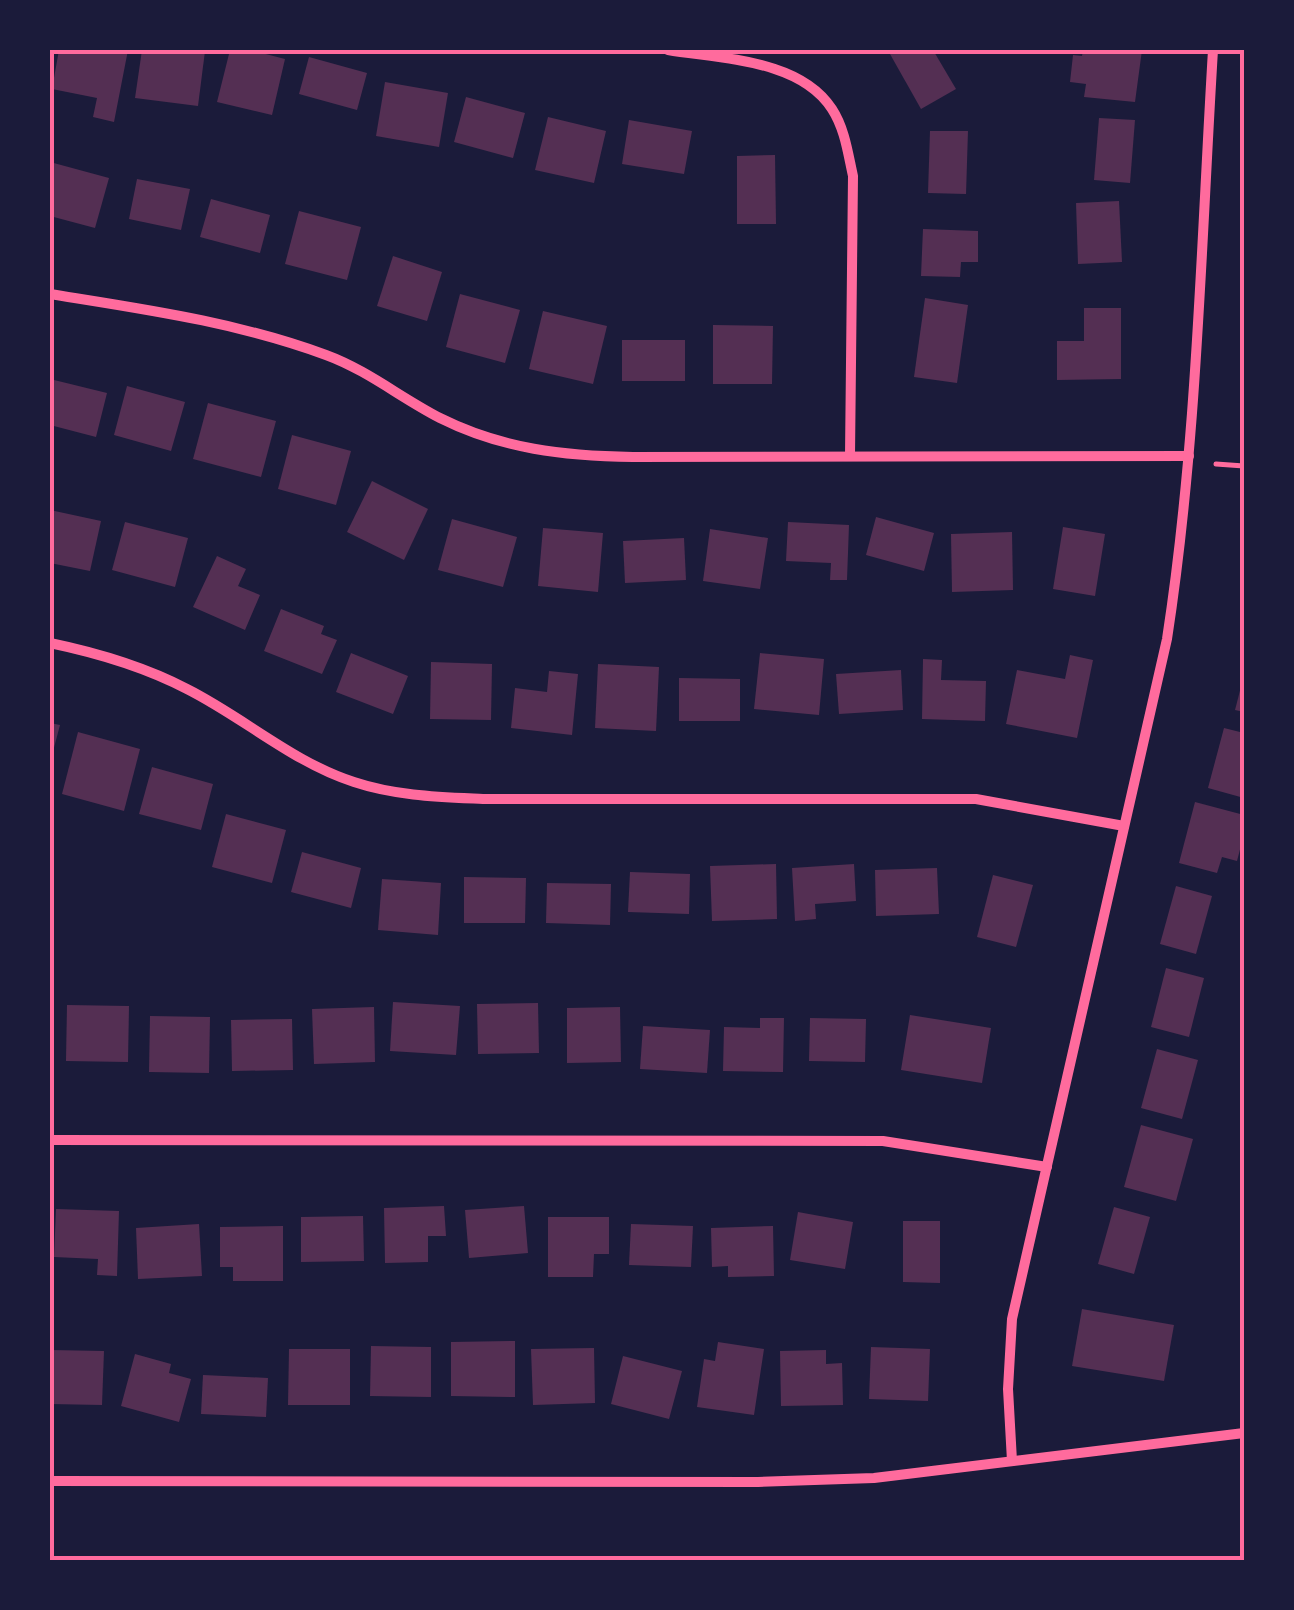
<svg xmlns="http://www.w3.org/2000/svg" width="1294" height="1610" font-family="Figtree,sans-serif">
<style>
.building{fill:#542f53}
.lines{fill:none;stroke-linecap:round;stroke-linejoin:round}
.path{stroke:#ff6b9d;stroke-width:5}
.minor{stroke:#ff6b9d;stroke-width:10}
.neatline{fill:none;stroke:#ff6b9d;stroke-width:4}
</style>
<rect width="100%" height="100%" fill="#1b1b3a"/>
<g class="building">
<polygon points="59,50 128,50 114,122 93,117 97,98 52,89"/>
<polygon points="142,50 205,51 198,106 135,98"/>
<polygon points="230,50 250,50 285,59 272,115 217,102"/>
<polygon points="896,50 933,50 956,89 921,109 890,54"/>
<polygon points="1083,50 1142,50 1135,102 1084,97 1086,84 1070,82 1073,55 1082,56"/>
<polygon points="309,57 367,73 357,110 299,94"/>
<polygon points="385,82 448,93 439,147 376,136"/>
<polygon points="466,97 525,113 513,158 454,142"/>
<polygon points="548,117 606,131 594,183 535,170"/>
<polygon points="1099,118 1135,120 1130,183 1094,180"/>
<polygon points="629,120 692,131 684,174 622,164"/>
<polygon points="930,131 968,131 966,194 928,193"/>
<polygon points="775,155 776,224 737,224 737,156"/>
<polygon points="50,162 109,178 95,228 50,216"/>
<polygon points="137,179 190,189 181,230 129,219"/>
<polygon points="211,199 270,215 260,253 200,237"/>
<polygon points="1119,201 1122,262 1078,264 1076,203"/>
<polygon points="299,211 361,227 347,280 285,264"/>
<polygon points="923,229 978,231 978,262 961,262 960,277 921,276"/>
<polygon points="393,256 442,272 427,321 377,306"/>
<polygon points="460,294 520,310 505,363 446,347"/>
<polygon points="925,298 968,305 957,383 914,377"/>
<polygon points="1084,308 1121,308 1121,379 1057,380 1057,341 1084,341"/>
<polygon points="543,311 607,326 593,384 529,369"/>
<polygon points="713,325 773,326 772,384 713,384"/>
<rect x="622" y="340" width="63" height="41"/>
<polygon points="50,379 107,393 96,437 50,425"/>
<polygon points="127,386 185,402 171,451 114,435"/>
<polygon points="208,403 276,421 261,477 193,459"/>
<polygon points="292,435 351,451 336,505 278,489"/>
<polygon points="372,481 428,509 404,560 347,532"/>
<polygon points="50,510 101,521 90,571 50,563"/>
<polygon points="876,517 934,533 924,571 866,555"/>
<polygon points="452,519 517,537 503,587 438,570"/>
<polygon points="125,522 188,538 175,587 112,570"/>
<polygon points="788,522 849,525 847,580 830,580 831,563 786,561"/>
<polygon points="1063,527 1105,534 1095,596 1053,589"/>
<polygon points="543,528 603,533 598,592 538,586"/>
<polygon points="710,529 768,538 760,589 703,581"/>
<polygon points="1012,532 1013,590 952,592 951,534"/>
<polygon points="684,538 686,580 625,583 623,541"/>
<polygon points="217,556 246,569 238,586 260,595 245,630 193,607"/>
<polygon points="281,609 324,626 321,634 337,640 322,674 264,651"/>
<polygon points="351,653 408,676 393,714 336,692"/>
<polygon points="760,653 824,659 819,715 754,709"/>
<polygon points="1070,655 1093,660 1077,738 1006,724 1017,670 1065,679"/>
<polygon points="923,659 942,660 941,680 986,681 985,721 922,719"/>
<polygon points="431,662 492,664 491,720 430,719"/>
<polygon points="598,664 659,667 656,731 595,728"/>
<polygon points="901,670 903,710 839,714 836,674"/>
<polygon points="549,671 578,674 572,735 511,728 515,688 547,692"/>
<polygon points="679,678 740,679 740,721 679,721"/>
<polygon points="1243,679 1244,679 1244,712 1235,710"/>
<polygon points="50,723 60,725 51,759 50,759"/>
<polygon points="1224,728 1244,733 1244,798 1208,788"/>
<polygon points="78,732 140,749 124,811 62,794"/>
<polygon points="152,767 213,784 201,830 139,814"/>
<polygon points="1195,802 1244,815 1244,834 1237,861 1222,857 1217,873 1179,863"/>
<polygon points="226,814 286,830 272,883 212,867"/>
<polygon points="302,852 361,868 351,908 291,892"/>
<polygon points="776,864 777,919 712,921 710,866"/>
<polygon points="854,864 856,901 815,904 816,919 795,921 792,868"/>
<polygon points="937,868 939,914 876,916 875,870"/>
<polygon points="630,872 690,874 689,914 628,912"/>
<polygon points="993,875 1033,885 1016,947 977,937"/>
<polygon points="464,877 526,878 525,923 464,923"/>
<polygon points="382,879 441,883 438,935 378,930"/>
<polygon points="547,883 611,884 610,925 546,923"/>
<polygon points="1176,886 1212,896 1196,954 1160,944"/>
<polygon points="1166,968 1204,978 1189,1037 1151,1027"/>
<polygon points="393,1002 460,1006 456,1055 390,1051"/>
<polygon points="538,1003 539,1053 478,1054 477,1004"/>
<polygon points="67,1005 129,1006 128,1062 66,1061"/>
<polygon points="374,1007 375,1062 314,1064 312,1009"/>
<polygon points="620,1007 621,1062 567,1063 567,1008"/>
<polygon points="910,1015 991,1028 982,1083 901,1070"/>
<polygon points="150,1016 210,1017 209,1073 149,1072"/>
<polygon points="760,1018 784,1018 783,1072 723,1071 724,1027 760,1028"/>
<polygon points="810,1018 866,1019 865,1062 809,1061"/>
<polygon points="292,1019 293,1070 232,1071 231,1020"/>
<polygon points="643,1026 710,1030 707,1073 640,1069"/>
<polygon points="1157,1049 1198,1060 1182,1119 1141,1108"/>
<polygon points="1141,1125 1193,1139 1176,1201 1124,1187"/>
<polygon points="444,1206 446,1236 428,1236 428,1262 385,1263 384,1208"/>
<polygon points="524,1206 528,1253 469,1258 465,1210"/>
<polygon points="1114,1207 1150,1217 1134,1274 1098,1264"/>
<polygon points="56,1209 119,1211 117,1276 97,1275 98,1259 54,1257"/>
<polygon points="798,1212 853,1222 845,1269 790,1260"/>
<polygon points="363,1216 364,1261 301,1262 301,1217"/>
<polygon points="548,1217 609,1217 609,1254 594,1254 593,1277 548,1277"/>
<polygon points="903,1221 940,1221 940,1283 903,1282"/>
<polygon points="199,1224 202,1276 138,1279 136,1228"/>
<polygon points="631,1224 693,1226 691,1267 629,1265"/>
<polygon points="283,1226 283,1281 233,1281 233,1267 220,1267 220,1227"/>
<polygon points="773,1226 774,1276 728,1277 728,1266 712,1267 711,1228"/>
<polygon points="1082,1309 1174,1325 1164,1381 1072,1366"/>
<polygon points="515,1341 515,1397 451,1396 451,1342"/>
<polygon points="718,1342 764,1349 754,1415 697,1407 704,1359 715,1361"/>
<polygon points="371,1346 431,1347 431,1397 370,1396"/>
<polygon points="871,1347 930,1349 928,1401 869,1399"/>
<polygon points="594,1348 595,1403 533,1405 531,1349"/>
<polygon points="289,1349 350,1349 350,1405 288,1405"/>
<polygon points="50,1350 104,1351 102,1405 50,1404"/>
<polygon points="826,1350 826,1364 842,1363 843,1405 781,1406 780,1351"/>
<polygon points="135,1354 171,1364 169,1373 191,1379 179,1422 121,1406"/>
<polygon points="623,1356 682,1371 669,1419 611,1404"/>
<polygon points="203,1375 268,1378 266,1417 201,1414"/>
</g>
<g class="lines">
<polyline class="path" points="1216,464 1244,466"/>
<g class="minor">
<path d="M668 50C721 59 800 59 832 109 845 129 848 154 853 176L850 456"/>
<path d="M50 294C143 309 237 322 326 355 367 370 401 398 440 418 502 449 564 456 633 457L1189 456"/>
<path d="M50 643C98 653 143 666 187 689 243 717 294 763 354 782 396 796 440 797 483 799H976L1124 826"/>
<polyline points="50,1140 883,1141 1047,1167"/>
<path d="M1012 1461 1008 1389 1012 1319 1167 639C1197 444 1201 246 1213 50"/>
<polyline points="50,1481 758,1482 874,1478 1244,1433"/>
</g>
</g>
<rect width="1294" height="1610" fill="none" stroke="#1b1b3a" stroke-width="105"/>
<rect x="52" y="52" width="1190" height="1506" class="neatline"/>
</svg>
